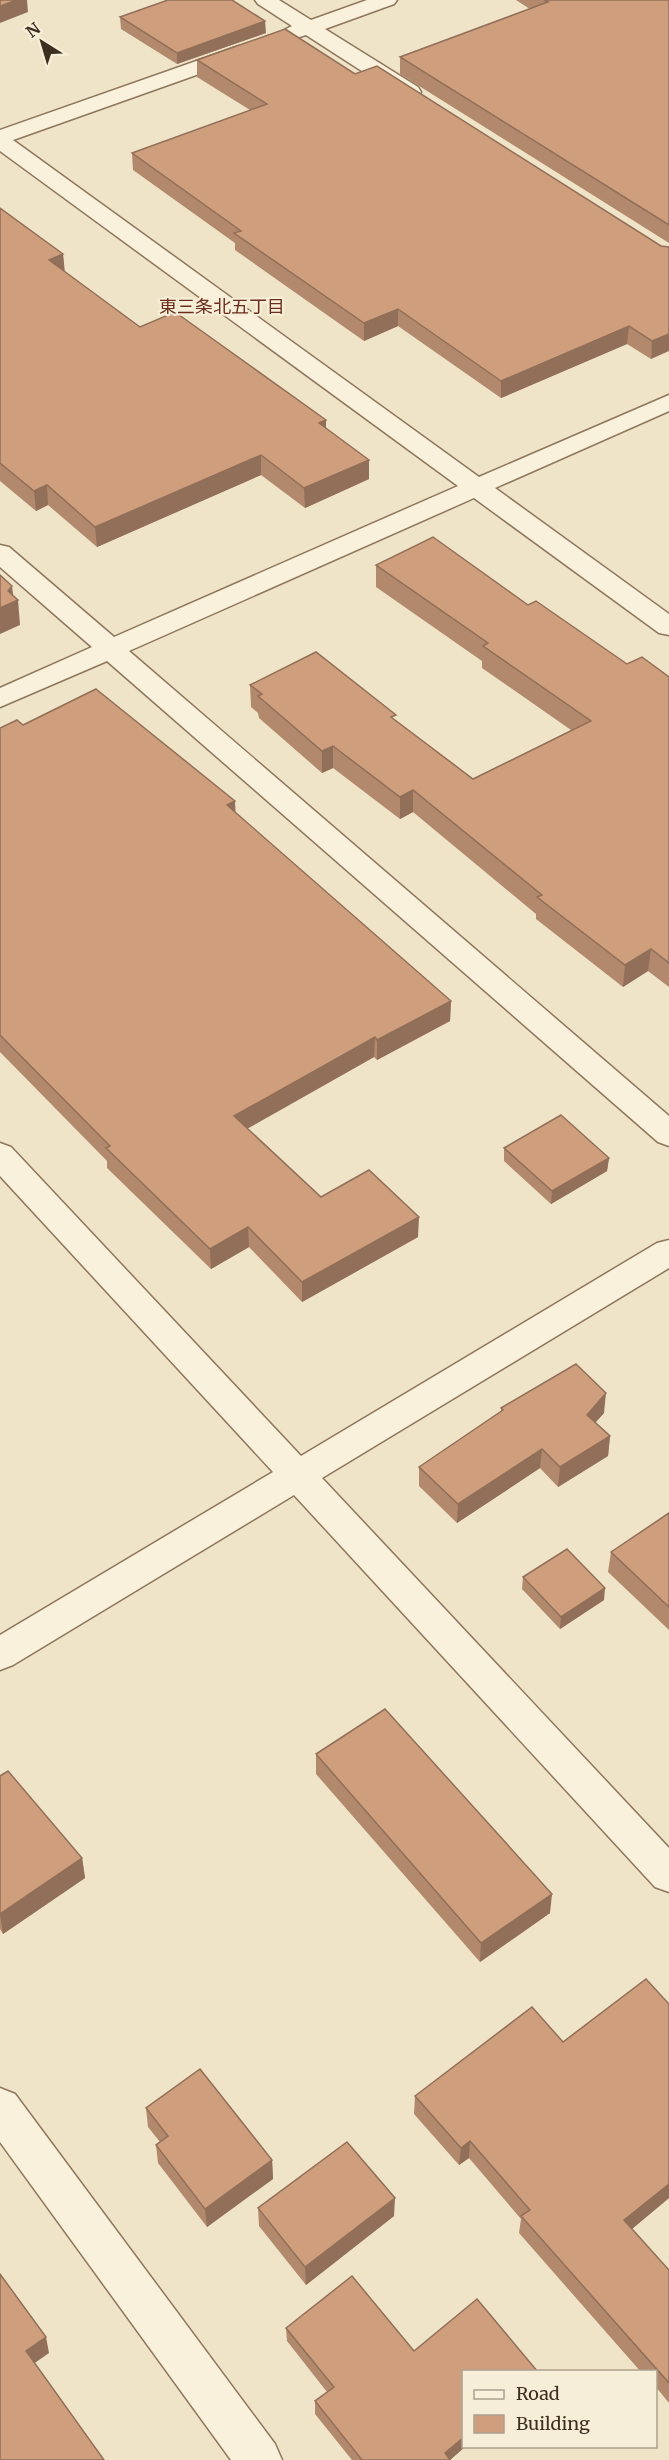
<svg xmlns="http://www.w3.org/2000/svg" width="669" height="2460" font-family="Merriweather,'Noto Sans JP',serif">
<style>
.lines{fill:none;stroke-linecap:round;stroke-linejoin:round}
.minor-casing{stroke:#8d765c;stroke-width:3}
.minor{fill:#faf1dc;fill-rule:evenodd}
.wall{fill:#b2896c}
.shaded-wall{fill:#916f58}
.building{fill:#cf9f7d;stroke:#916f58;stroke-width:1.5}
.labels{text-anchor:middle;stroke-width:4.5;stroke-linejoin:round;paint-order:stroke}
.far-neighbourhood-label{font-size:18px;fill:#6b2e1e;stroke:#f7eed8}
</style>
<rect width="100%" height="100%" fill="#f0e4c8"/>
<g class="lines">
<g class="minor-casing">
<g id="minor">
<polygon points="255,0 279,0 311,20 367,0 397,0 394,4 325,29 418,87 421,92 418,97 410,99 402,97 306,35 293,39 286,37 282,33 286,29 292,26 258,4"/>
<polygon points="239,46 247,47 250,52 247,57 13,140 479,477 669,395 669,411 495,488 669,614 669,635 659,633 474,498 129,651 669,1116 669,1146 658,1142 107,661 0,707 0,688 92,647 0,567 0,545 9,547 114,637 458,486 0,151 0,130"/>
<polygon points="0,1143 11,1147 301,1456 657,1243 669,1240 669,1268 322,1478 669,1848 669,1892 655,1887 294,1495 13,1665 0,1670 0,1635 273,1472 0,1176"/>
<polygon points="0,2088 15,2094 275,2444 282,2460 231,2460 0,2142"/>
</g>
</g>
<use href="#minor" class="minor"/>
</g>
<g class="wall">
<polygon points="516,0 669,0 669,243 400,74 400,57 530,9"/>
<polygon points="120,17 266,33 177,64 121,29"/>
<polygon points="197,60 355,74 661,246 651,359 627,344 501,398 398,326 364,341 235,250 235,243 133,170 132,153 250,110 197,77"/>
<polygon points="0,208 63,254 64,271 140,327 326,428 369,479 305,508 261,475 97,547 48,505 36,511 0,481"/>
<polygon points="376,565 528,605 627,664 669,677 669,987 648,971 623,987 536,919 536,914 413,812 400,819 333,768 322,773 259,718 258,713 251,707 250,685 395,720 473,779 571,730 482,668 482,661 376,587"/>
<polygon points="23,725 235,801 235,812 451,1001 450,1021 377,1060 374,1057 247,1129 321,1197 418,1237 302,1302 249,1247 211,1269 107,1168 107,1161 0,1052 0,728"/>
<polygon points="504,1148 609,1158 607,1171 551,1204 504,1161"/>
<polygon points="501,1408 604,1413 595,1423 610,1436 608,1456 558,1487 540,1468 457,1523 419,1486 419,1467 501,1411"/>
<polygon points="669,1513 669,1630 608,1572 611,1552"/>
<polygon points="523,1577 604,1600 560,1629 522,1589"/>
<polygon points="316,1754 550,1913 480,1962 316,1774"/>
<polygon points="0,1776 82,1858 85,1878 3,1934 0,1929"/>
<polygon points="669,2004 669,2198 632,2229 669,2270 669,2403 656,2387 656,2372 641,2372 519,2233 521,2219 469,2158 459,2165 414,2114 415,2096"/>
<polygon points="146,2108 272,2160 273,2179 207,2227 158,2163 156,2145 160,2142 148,2127"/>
<polygon points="258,2208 394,2216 306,2285 259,2226"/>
<polygon points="286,2328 464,2446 466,2446 450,2460 352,2460 315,2414 315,2401 327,2392 287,2341"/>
</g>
<g class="shaded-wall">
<polygon points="17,0 27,0 28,12 0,23 0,6"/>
<polygon points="265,21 266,33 177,64 177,53"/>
<polygon points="63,254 65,273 49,260"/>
<polygon points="398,309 398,326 364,341 364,323"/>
<polygon points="629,326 627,344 501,398 501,381"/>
<polygon points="669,334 669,351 651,359 652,341"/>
<polygon points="326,420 326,440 319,423"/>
<polygon points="261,455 261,475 97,547 95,527"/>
<polygon points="369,460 369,479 305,508 304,488"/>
<polygon points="47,485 48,505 36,511 34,491"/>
<polygon points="12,586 14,602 18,600 20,625 0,634 0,608 8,591"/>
<polygon points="333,746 333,768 322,773 322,751"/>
<polygon points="413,790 413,812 400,819 400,797"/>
<polygon points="235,801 236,821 227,805"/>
<polygon points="651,949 648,971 623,987 625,965"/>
<polygon points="451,1001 450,1021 377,1060 377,1040"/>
<polygon points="375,1037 374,1057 234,1136 234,1116"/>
<polygon points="609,1158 607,1171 551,1204 552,1191"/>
<polygon points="419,1217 418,1237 302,1302 302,1282"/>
<polygon points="248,1227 249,1247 211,1269 210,1249"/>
<polygon points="606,1393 604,1413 585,1434 587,1415"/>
<polygon points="610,1436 608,1456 558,1487 560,1467"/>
<polygon points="542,1449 540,1468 457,1523 458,1504"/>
<polygon points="605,1588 604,1600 560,1629 561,1617"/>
<polygon points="82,1858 85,1878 3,1934 0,1914"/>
<polygon points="552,1894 550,1913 480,1962 481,1943"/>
<polygon points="470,2141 469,2158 459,2165 461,2148"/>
<polygon points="272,2160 273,2179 207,2227 205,2209"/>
<polygon points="669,2184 669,2198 621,2238 624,2220"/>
<polygon points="395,2198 394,2216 306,2285 305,2267"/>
<polygon points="46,2337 49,2353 29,2367 26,2351"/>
<polygon points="464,2437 464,2446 466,2446 450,2460 445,2453"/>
</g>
<g class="building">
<polygon points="0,0 17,0 0,6"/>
<polygon points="168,0 232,0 265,21 177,53 120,17"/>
<polygon points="544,0 669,0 669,225 400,57 548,2"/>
<polygon points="285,29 355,74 377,66 661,246 669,247 669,334 652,341 629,326 501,381 398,309 364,323 234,233 241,231 132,153 267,104 197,60"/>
<polygon points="0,208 63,254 49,260 140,327 175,312 326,420 319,423 369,460 304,488 261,455 95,527 47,485 34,491 0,463"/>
<polygon points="433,537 528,605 536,601 627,664 642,657 669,677 669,963 651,949 625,965 537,897 542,895 413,790 400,797 333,746 322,751 258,696 262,694 250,685 316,652 396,715 391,717 473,779 591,721 483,646 488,643 376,565"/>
<polygon points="0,575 12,586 8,591 18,600 0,608"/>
<polygon points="96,689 235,801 227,805 451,1001 377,1040 375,1037 234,1116 321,1197 369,1170 419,1217 302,1282 248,1227 210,1249 106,1148 110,1146 0,1035 0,728 17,720 23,725"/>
<polygon points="561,1115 609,1158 552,1191 504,1148"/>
<polygon points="576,1364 606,1393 587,1415 610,1436 560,1467 542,1449 458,1504 419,1467 503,1410 501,1408"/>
<polygon points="669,1513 669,1607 611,1552"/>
<polygon points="567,1549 605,1588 561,1617 523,1577"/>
<polygon points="385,1709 552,1894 481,1943 316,1754"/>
<polygon points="8,1771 82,1858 0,1914 0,1776"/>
<polygon points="646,1979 669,2004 669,2184 624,2220 669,2270 669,2383 521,2216 530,2210 470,2141 461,2148 415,2096 532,2007 563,2042"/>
<polygon points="200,2069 272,2160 205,2209 156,2145 168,2136 146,2108"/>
<polygon points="347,2142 395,2198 305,2267 258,2208"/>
<polygon points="0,2274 46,2337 26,2351 104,2460 0,2460"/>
<polygon points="352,2276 414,2351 477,2299 538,2372 464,2372 464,2437 445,2453 450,2460 362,2460 315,2401 334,2387 286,2328"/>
</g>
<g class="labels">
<g class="far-neighbourhood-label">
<text x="222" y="313">東三条北五丁目</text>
</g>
</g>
<rect x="462" y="2370" width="195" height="78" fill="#f7eed8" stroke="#ada18e" stroke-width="1.5"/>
<rect x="474" y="2390" width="30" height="9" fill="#faf1dc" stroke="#ada18e" stroke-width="1.5"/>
<text x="516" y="2400" font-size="18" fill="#3d2e20">Road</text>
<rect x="474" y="2415" width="30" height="18" fill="#cf9f7d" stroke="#ada18e" stroke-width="1.5"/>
<text x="516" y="2430" font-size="18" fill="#3d2e20">Building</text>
<g transform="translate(42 42) rotate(323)" stroke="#f7eed8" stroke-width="4.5" paint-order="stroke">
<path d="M0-4.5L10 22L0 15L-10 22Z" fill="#3d2e20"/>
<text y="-9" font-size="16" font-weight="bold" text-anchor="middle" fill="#3d2e20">N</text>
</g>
</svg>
